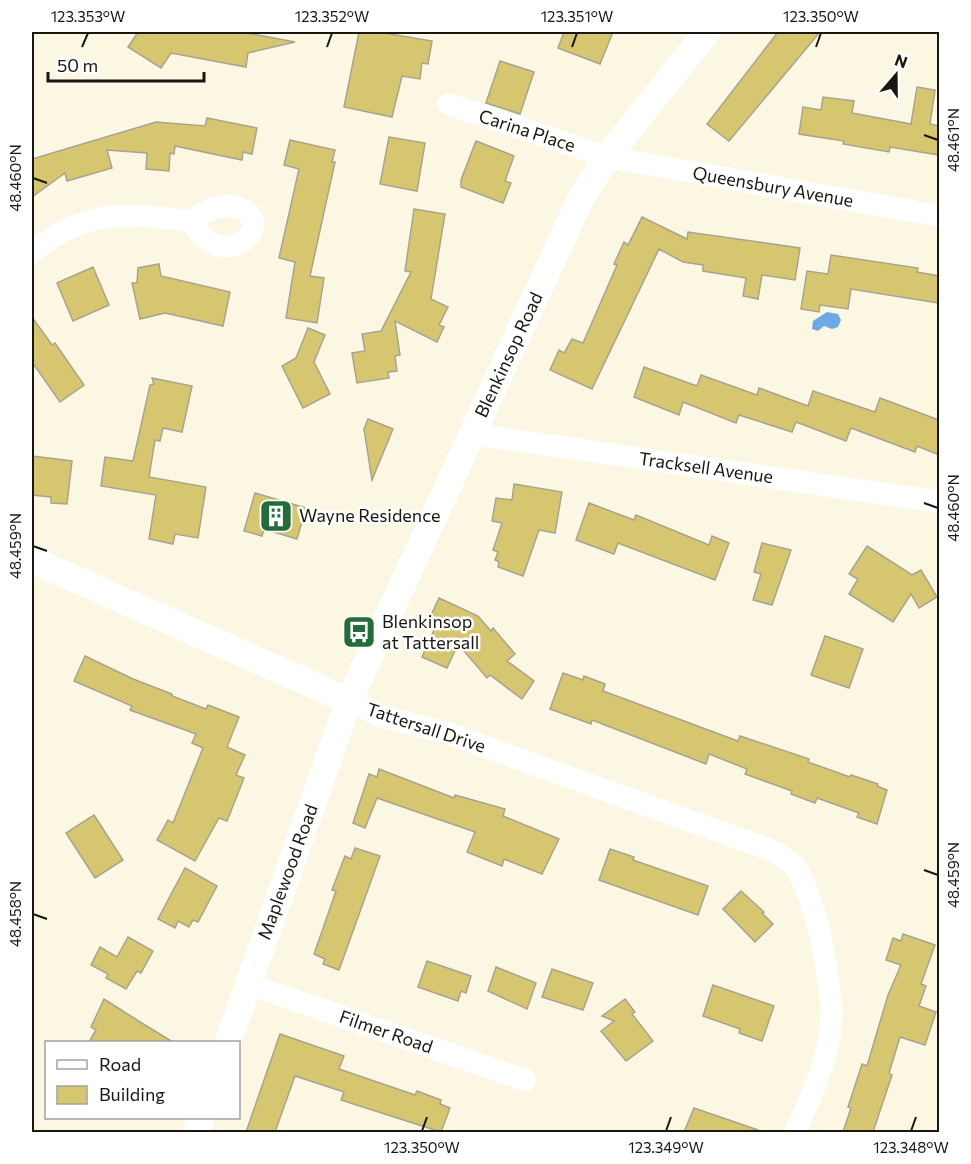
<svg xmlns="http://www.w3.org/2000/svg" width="971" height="1164" font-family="Commissioner,sans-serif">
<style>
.water{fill:#6da9e6}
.building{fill:#d6c66f;stroke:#a8a490;stroke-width:1.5}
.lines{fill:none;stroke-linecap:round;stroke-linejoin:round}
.minor{stroke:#fff;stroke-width:22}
.tertiary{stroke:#fff;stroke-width:27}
.ticks{fill:none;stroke:#181710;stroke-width:2}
.labels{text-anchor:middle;stroke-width:5;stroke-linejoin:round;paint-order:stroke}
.street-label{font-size:18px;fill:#181710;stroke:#fff}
.poi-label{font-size:18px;fill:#181710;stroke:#fff;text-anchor:start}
.neatline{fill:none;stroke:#181710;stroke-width:2}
.ticks-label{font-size:15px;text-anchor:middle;fill:#181710}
</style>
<rect width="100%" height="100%" fill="#fbf7e2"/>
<polygon class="water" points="827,312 838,314 841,320 838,327 832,329 824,326 818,331 812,329 813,321"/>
<g class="building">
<polygon points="138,32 242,32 295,42 248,53 246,67 171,53 161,68 128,47"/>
<polygon points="359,32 379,32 432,41 428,64 422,63 420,79 402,76 392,117 344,107"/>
<polygon points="564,32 613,32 600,64 558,48"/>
<polygon points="778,32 820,32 729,141 707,124"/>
<polygon points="500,61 534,72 520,114 486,103"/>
<polygon points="917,87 935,90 930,124 939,126 939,155 890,147 889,152 843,144 844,141 799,134 803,107 821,110 823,97 854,101 852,113 911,124"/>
<polygon points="207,118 257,128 252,154 243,152 242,160 175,146 174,154 170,153 169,171 146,169 147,153 107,150 112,168 67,181 65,173 32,197 32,159 156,122 205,126"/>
<polygon points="389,137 425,143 417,191 380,184"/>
<polygon points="290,140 335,150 332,162 335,162 310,276 324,278 317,323 286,318 295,262 279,258 299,169 284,165"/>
<polygon points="476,141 514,156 505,181 511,183 503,203 461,187 461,180"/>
<polygon points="414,209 445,214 431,299 448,307 439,325 444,327 437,342 395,321 400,355 395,356 397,371 388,372 389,378 357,383 352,353 365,351 362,334 381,331 411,272 405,271"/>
<polygon points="642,217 687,239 688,232 800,248 795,280 762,275 758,299 743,296 746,278 703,271 703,265 683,262 659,249 592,389 550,370 559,350 564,353 572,339 583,343 617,265 614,264 624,242 628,245"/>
<polygon points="831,255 918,268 917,272 939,276 939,303 851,289 848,309 820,305 819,312 801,309 807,271 828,274"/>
<polygon points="159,264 161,276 230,292 223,326 165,313 140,319 132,283 137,283 138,268"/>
<polygon points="93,267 109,305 73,321 57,283"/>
<polygon points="32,317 52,345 55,343 84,385 60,402 32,362"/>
<polygon points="308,328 325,335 314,362 330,394 303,408 282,366 296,358"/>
<polygon points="644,367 697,386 701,375 757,395 759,388 808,406 813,391 875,412 880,398 939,420 939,455 917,446 915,452 851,428 846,441 796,422 792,432 739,415 736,423 683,402 679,415 634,397"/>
<polygon points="152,378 192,386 182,432 163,428 160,441 155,440 149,477 206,487 198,538 175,534 173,544 149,539 156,495 101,486 105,457 133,461 150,385 154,384"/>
<polygon points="368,419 393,429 372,480 364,429"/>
<polygon points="32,456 72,461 67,504 51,503 51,497 32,495"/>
<polygon points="514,484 562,492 555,533 539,530 523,576 498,567 499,562 495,560 498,552 493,550 502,523 492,521 496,498 512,500"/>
<polygon points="255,493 306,508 297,539 264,529 262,536 244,531"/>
<polygon points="589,503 634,520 636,515 709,545 712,536 729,543 715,580 618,543 614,554 576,540"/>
<polygon points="762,543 791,550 772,605 753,600 761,574 754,572"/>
<polygon points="867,546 912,575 921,570 937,597 919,608 911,594 893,622 849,594 858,579 849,574"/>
<polygon points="439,598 478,616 491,631 493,628 515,654 507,661 534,681 522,699 490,675 487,678 458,644 447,668 422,657 434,630 426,626"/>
<polygon points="825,636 863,649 849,688 811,675"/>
<polygon points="85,656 133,679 172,694 172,696 206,709 208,705 239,717 227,747 245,755 236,775 244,778 227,821 219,818 195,861 157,840 168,820 173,823 203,748 192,743 196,734 130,710 132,706 74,681"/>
<polygon points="563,673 583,680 584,676 605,684 603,691 738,741 740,736 809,759 808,762 850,777 851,775 878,784 877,786 887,790 877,824 857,817 859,813 817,798 815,803 791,794 792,791 745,774 747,769 709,754 706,764 592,720 591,724 550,709"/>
<polygon points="379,769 454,798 455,795 505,809 503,816 559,839 542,874 504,859 502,866 467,852 475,832 377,798 365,828 353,823 369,774 377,777"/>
<polygon points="94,815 123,860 95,878 66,833"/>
<polygon points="355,848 380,856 339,970 323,964 325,959 314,954 336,891 332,890 345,856 351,859"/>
<polygon points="610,849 634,857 633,860 708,886 698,915 599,880"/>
<polygon points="185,868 217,886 198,922 193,920 189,927 178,921 175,928 158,919"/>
<polygon points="741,891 764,912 762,913 773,924 755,942 723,909"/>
<polygon points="903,934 935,945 921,984 926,986 919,1006 936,1012 925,1045 900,1037 889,1073 892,1075 873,1132 843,1132 851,1108 848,1107 862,1064 867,1066 888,995 901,965 886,960 893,938 901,941"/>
<polygon points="128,937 153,951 141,973 137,971 126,989 106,978 108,974 91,965 100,947 117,957"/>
<polygon points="427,961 471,976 466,993 461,991 458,1001 418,987"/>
<polygon points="496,967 536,983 527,1009 488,991"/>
<polygon points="552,969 593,983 583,1010 542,997"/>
<polygon points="713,985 774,1006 762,1041 739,1033 740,1029 703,1016"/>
<polygon points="104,999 145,1025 173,1042 89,1042 96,1030 91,1027"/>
<polygon points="625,999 635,1012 632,1014 653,1041 626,1061 601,1031 614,1021 602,1016"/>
<polygon points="280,1034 344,1056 339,1069 415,1095 417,1091 441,1100 440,1104 450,1108 441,1132 341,1100 344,1092 295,1076 275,1132 246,1132"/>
<polygon points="694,1108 758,1130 757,1132 684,1132"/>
</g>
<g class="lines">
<g class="minor">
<polyline points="448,104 607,157 940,216"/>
<path d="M32 252C91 208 120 213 190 221 195 227 200 234 206 239 224 254 250 246 254 223L249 213C226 199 211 207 190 221"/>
<polyline points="472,434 940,502"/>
<path d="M349 701 381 716 447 733 771 850C778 855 788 859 793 865 815 889 834 992 831 1024 828 1061 810 1099 795 1132"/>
<polyline points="248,984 525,1080"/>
</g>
<g class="tertiary">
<polyline points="32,560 349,701"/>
<polyline points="228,1042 349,701 581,198 607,157 707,32"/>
<polyline points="196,1132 201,1118"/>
</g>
</g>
<path class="ticks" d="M82 47 88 33M327 47 332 33M572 47 577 33M816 47 821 33M924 135 938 140M33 178 47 183M924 503 938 508M33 546 47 551M924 870 938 875M33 914 47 919M422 1131 427 1117M666 1131 671 1117M911 1131 916 1117"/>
<defs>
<g id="building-square" transform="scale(1.725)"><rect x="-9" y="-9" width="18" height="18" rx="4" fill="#236d3a" stroke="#fff"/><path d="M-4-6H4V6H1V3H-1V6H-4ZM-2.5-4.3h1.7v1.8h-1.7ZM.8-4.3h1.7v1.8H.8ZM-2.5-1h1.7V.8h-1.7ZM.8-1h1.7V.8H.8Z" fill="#fff"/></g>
<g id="bus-square" transform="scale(1.725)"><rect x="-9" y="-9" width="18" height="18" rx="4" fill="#236d3a" stroke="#fff"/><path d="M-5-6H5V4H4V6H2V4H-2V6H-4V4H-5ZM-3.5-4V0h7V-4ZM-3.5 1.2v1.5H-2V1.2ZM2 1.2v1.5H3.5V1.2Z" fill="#fff"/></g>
</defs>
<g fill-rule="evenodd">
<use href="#building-square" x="276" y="516"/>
<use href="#bus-square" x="359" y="632"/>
</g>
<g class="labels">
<g class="street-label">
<text transform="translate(527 131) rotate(18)" y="6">Carina Place</text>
<text transform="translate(773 187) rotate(10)" y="6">Queensbury Avenue</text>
<text transform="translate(509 355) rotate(-65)" y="6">Blenkinsop Road</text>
<text transform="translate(706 468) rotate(8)" y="6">Tracksell Avenue</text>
<text transform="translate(426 728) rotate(18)" y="6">Tattersall Drive</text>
<text transform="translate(288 872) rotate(-70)" y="6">Maplewood Road</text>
<text transform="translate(386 1032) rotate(19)" y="6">Filmer Road</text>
</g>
<g class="poi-label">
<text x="299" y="522">Wayne Residence</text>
<text x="382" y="628">Blenkinsop<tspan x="382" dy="21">at Tattersall</tspan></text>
</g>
</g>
<rect width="971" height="1164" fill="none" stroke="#ffffff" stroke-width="66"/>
<rect x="45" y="1041" width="195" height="78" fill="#ffffff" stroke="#a3a29f" stroke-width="1.5"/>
<rect x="57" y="1060" width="30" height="9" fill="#ffffff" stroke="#a3a29f" stroke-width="1.5"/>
<text x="99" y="1071" font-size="18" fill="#181710">Road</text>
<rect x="57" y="1086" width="30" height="18" fill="#d6c66f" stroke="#a3a29f" stroke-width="1.5"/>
<text x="99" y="1101" font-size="18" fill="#181710">Building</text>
<g transform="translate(896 75) rotate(20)" stroke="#ffffff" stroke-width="4.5" paint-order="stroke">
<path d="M0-4.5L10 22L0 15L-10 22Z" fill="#181710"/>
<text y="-9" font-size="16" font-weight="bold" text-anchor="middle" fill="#181710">N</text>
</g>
<path d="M48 72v9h156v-9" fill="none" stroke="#181710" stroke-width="3"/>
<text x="57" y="72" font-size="18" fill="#181710" stroke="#ffffff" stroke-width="4.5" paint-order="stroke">50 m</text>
<rect x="33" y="33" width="905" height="1098" class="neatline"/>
<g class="ticks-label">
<text x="88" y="22">123.353°W</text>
<text x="332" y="22">123.352°W</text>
<text x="577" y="22">123.351°W</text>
<text x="821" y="22">123.350°W</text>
<text transform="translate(954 140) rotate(-90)" y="5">48.461°N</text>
<text transform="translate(16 178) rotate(-90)" y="5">48.460°N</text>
<text transform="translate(954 508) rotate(-90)" y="5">48.460°N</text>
<text transform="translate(16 546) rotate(-90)" y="5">48.459°N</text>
<text transform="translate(954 875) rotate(-90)" y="5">48.459°N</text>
<text transform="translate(16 914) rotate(-90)" y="5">48.458°N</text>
<text x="422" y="1153">123.350°W</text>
<text x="666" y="1153">123.349°W</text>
<text x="911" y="1153">123.348°W</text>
</g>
</svg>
